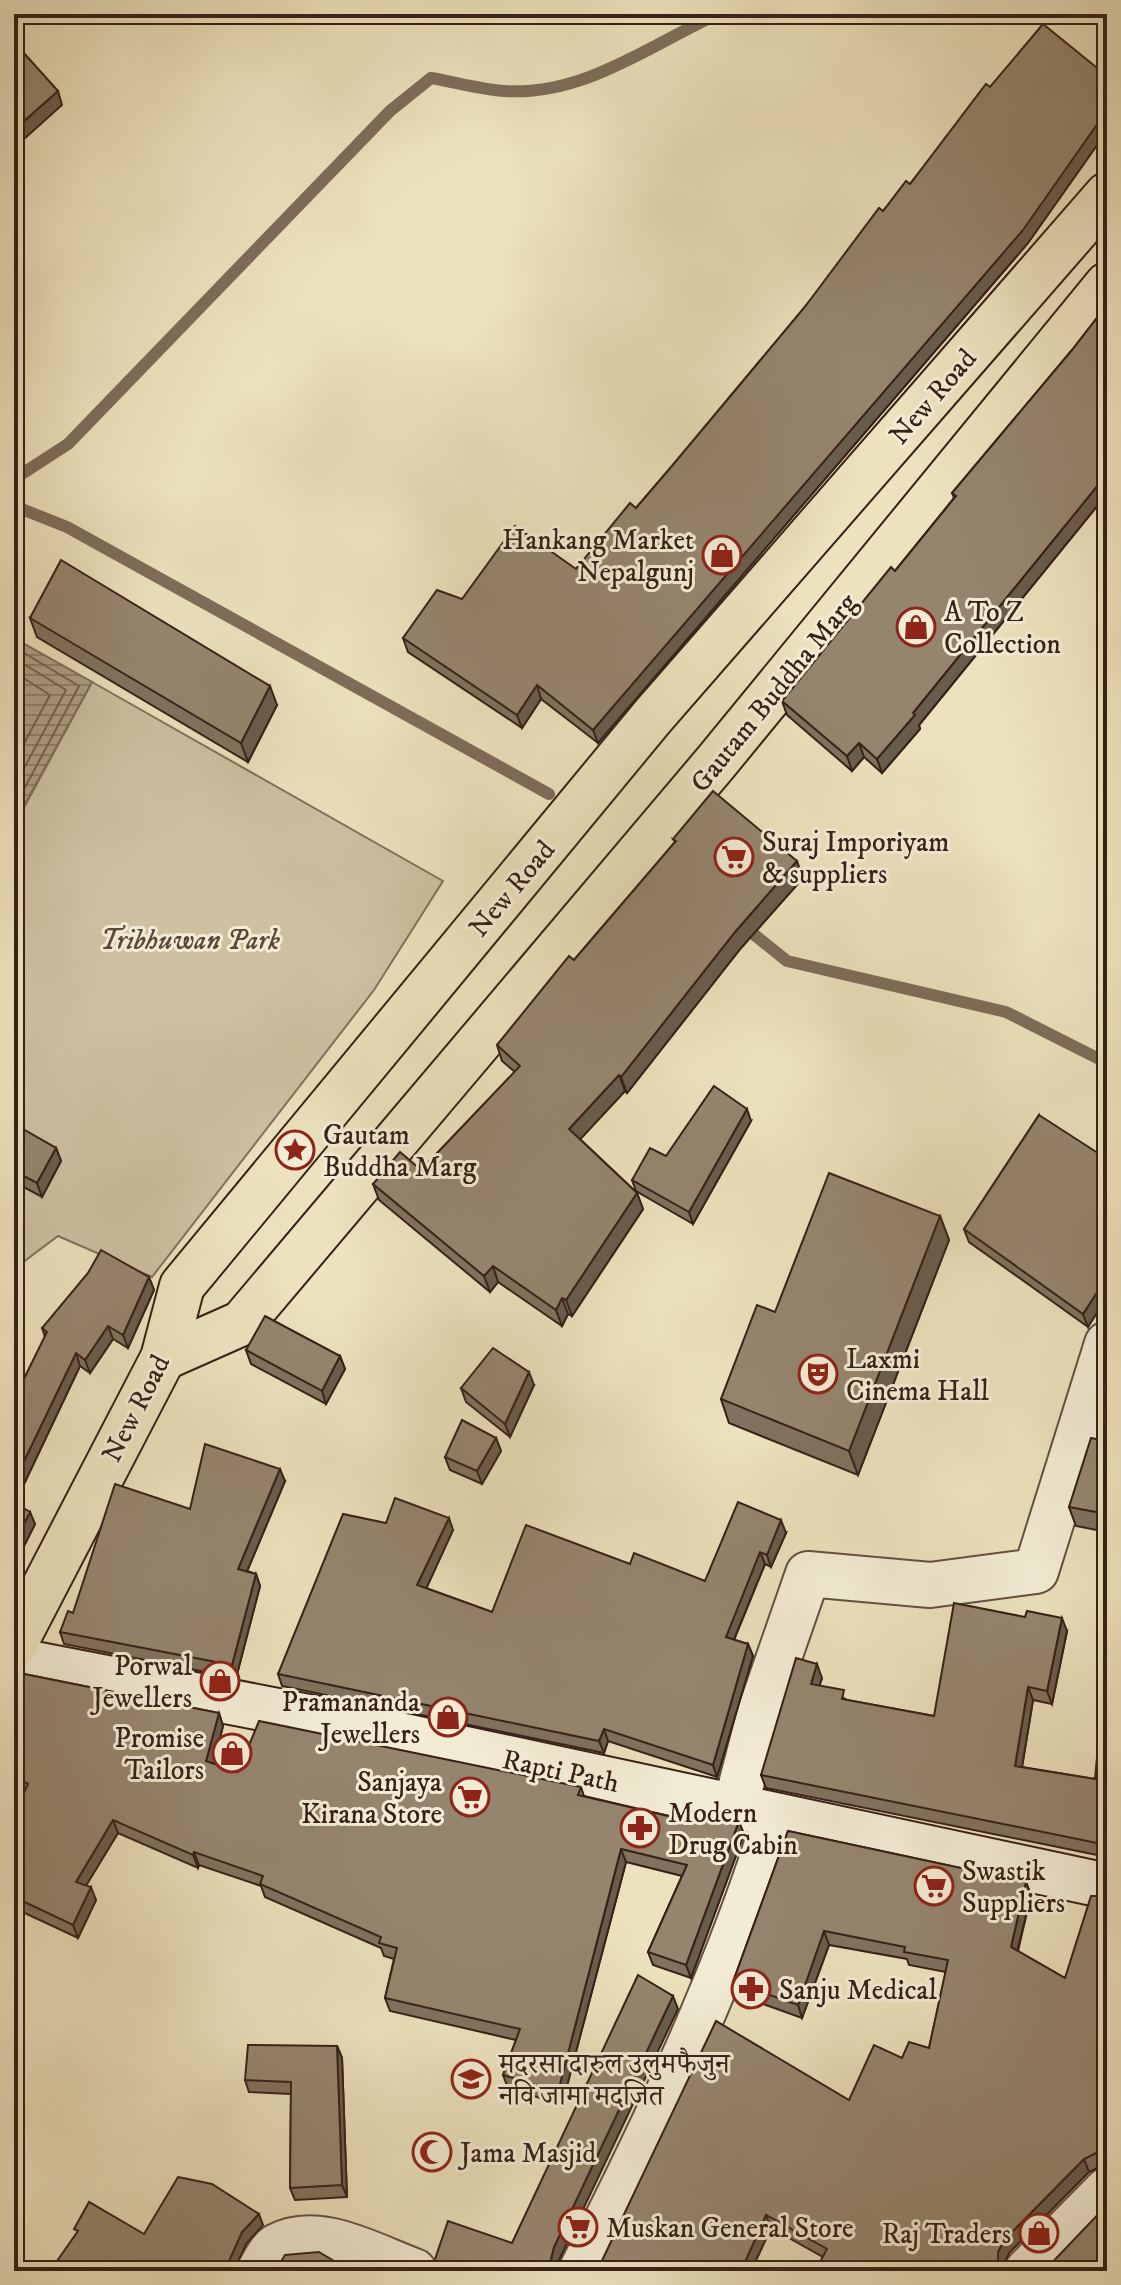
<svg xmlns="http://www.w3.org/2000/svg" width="1121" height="2285" font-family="'IM FELL DW Pica','Noto Serif Devanagari',serif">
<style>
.green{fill:#cdc1a2;stroke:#82705d;stroke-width:2}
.water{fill:url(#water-rules);stroke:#7e6d5a;stroke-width:2}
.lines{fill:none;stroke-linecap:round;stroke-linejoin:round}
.shore{stroke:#72604f;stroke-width:2}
.stream{stroke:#7e6d5a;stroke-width:12}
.street-casing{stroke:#645042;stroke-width:48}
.secondary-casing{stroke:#372018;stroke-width:48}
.primary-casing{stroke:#372018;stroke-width:48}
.street{stroke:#f3ecd5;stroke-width:44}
.secondary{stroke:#f3ecd5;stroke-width:44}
.primary{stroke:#ece2be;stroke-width:44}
.wall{fill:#80725f;stroke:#372018;stroke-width:2}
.shaded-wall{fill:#685d4d;stroke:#372018;stroke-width:2}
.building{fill:#95856e;stroke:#372018;stroke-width:2}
.labels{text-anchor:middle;stroke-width:6;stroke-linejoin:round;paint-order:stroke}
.street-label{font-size:28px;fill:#372018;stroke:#f3ecd5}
.poi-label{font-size:28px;fill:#372018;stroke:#f3ecd5;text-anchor:start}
.park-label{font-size:28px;font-style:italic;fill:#5c483a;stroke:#f3ecd5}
</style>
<defs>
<pattern id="water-rules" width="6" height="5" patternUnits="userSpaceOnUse" patternTransform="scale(2)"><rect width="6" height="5" fill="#aea086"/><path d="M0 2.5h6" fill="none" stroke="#8e826d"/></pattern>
</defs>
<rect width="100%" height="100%" fill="#ece2be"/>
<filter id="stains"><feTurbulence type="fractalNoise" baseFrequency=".0025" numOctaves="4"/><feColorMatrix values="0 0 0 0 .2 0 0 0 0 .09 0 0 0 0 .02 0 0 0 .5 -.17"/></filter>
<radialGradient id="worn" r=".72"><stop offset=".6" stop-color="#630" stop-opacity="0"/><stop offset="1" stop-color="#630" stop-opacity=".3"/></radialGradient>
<polygon class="green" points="92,682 443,881 374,990 152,1277 58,1236 14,1269 14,826"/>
<polygon class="water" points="14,638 92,682 14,824"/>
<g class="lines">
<g class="shore">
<polyline points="14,647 79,686 14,808"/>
<polyline points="14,658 66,690 14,787"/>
<polyline points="14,672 50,695 14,762"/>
</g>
<g class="stream">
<path d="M14 479 68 444 390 111 431 78C455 82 481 90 505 91 584 96 650 45 718 14"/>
<polyline points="14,506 67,527 549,794"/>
<polyline points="741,924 787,961 1006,1012 1107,1063"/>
</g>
<g class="street-casing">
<g id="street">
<polyline points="735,1808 760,1712 808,1574 930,1585 1036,1571 1107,1344"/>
<path d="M259 2271C264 2263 269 2251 277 2246 318 2223 375 2257 414 2271"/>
<path d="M581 2271C656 2124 727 1974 776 1816"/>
<polyline points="1027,2271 1107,2190"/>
</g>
</g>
<g class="secondary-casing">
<polyline id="secondary" points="14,1660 381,1731 1107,1886"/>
</g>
<g class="primary-casing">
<g id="primary">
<polyline points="163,1358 242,1323 717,761 1107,285"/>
<polyline points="14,1645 163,1358 182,1286 653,716 1107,195"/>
</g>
</g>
<use href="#street" class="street"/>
<use href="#secondary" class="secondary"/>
<use href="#primary" class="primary"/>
</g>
<g class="wall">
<polygon points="1107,76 1107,131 1028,243 598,743 541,699 522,728 408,652 403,638 462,599 576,569 636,508 672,466 804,308 883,211 910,184 990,87"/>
<polygon points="1107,305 1107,494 919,725 920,729 882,773 864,757 852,771 787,715 782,701 895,571 954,498 952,493 1072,350"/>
<polygon points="30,618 277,705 248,762 37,637"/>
<polygon points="673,839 803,878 741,948 627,1093 625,1091 580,1139 637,1193 643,1209 572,1316 568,1314 562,1326 498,1282 490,1292 379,1200 373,1184 421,1170 515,1072 502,1061 497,1045 574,960 675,842"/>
<polygon points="1039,1115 1088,1327 969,1242 964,1229"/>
<polygon points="751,1121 693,1224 636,1191 632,1180"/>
<polygon points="14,1130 56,1148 61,1161 42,1197 14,1182"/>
<polygon points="940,1216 949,1240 858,1475 729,1423 721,1399"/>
<polygon points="149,1277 154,1290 128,1348 113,1339 90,1373 80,1366 15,1503 35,1524 14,1566 14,1399 45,1337 42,1328"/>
<polygon points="246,1350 340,1356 345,1369 326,1404 251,1364"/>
<polygon points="534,1385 510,1437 466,1402 461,1388"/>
<polygon points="496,1438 501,1451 482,1484 450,1470 445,1457"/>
<polygon points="1107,1441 1107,1532 1076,1526 1069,1507"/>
<polygon points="285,1481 247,1571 256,1574 260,1586 236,1678 64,1644 60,1632 73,1613 190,1509"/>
<polygon points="386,1523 453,1530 426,1588 492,1612 630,1564 705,1581 786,1533 771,1567 765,1564 734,1640 748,1644 753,1656 717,1777 608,1741 604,1753 282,1686 278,1674"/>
<polygon points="1067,1631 1052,1704 1033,1700 1022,1767 1095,1779 1107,1736 1107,1857 766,1788 761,1775 822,1678 819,1685 847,1700 934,1716"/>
<polygon points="14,1672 219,1713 223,1726 213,1764 238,1772 581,1787 584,1796 744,1834 691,1978 653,1965 648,1952 682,1876 626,1862 562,2105 508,2088 503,2075 516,2040 390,2011 385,1998 394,1959 384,1956 381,1948 265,1897 261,1886 199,1865 198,1868 118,1833 86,1885 96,1900 78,1938 14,1908 14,1797 21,1799 24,1792 14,1786"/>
<polygon points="788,1831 1026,1882 1031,1895 1018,1951 1065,1978 1107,1896 1107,2166 1101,2166 1089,2172 1009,2253 1003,2265 823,2257 771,2228 751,2271 597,2271 849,2100 902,2058 929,2048 946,1972 909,1965 907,1959 829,1945 802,2018 738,1995 733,1982"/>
<polygon points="337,2046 342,2058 347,2197 295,2200 290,2188 291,2094 249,2092 245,2080"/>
</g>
<g class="shaded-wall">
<polygon points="58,91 62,105 14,148 14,130"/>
<polygon points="1103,116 1107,126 1107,131 1028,243 598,743 593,730"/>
<polygon points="1107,474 1107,494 919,725 920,729 882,773 877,759 913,713"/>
<polygon points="537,685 541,699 522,728 517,715"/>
<polygon points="270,686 277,705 248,762 241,743"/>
<polygon points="859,743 864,757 852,771 847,756"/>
<polygon points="797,861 803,878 741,948 627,1093 621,1077 735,932"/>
<polygon points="619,1075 625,1091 575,1145 569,1129"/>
<polygon points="747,1109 751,1121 693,1224 689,1212"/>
<polygon points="56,1148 61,1161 42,1197 37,1183"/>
<polygon points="637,1193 643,1209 572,1316 566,1300"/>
<polygon points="940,1216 949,1240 858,1475 849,1451"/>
<polygon points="493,1266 498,1282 490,1292 484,1276"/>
<polygon points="149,1277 154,1290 128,1348 123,1335"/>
<polygon points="1107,1277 1107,1297 1088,1327 1083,1314"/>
<polygon points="562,1298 568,1314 562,1326 556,1310"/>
<polygon points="108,1326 113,1339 90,1373 85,1360"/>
<polygon points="76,1353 80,1366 14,1505 14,1482"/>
<polygon points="340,1356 345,1369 326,1404 322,1391"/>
<polygon points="529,1372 534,1385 510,1437 505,1424"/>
<polygon points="496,1438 501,1451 482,1484 477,1471"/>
<polygon points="280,1469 285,1481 243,1581 238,1569"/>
<polygon points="30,1512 35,1524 14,1566 14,1544"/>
<polygon points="449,1518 453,1530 422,1598 417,1585"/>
<polygon points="781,1520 786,1533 771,1567 767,1555"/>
<polygon points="760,1552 765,1564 730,1649 726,1637"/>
<polygon points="256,1574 260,1586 236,1678 232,1665"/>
<polygon points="1062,1618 1067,1631 1052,1704 1047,1691"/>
<polygon points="748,1644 753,1656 717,1777 713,1765"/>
<polygon points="817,1664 822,1678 816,1697 811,1684"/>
<polygon points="1028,1687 1033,1700 1020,1779 1015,1766"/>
<polygon points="219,1713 223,1726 211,1774 206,1761"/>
<polygon points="604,1729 608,1741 604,1753 599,1741"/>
<polygon points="113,1820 118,1833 81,1894 76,1882"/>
<polygon points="739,1821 744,1834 691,1978 686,1965"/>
<polygon points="621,1849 626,1862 562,2105 558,2092"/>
<polygon points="194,1852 199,1865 198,1868 193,1855"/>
<polygon points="1026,1882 1031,1895 1015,1960 1011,1947"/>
<polygon points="91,1887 96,1900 78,1938 73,1925"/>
<polygon points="824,1931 829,1945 802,2018 798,2005"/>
<polygon points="673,1996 678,2009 559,2260 556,2271 555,2271 551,2259 554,2247"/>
<polygon points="337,2046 342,2058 347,2197 342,2185"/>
<polygon points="1084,2159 1089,2172 1009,2253 1003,2265 1003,2271 1001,2271 998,2265 998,2252 1004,2240"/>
<polygon points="259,2214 263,2225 246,2244 234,2271 223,2271 242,2232"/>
<polygon points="766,2215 771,2228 751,2271 741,2271"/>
</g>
<g class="building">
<polygon points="1043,24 1107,76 1107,119 1103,116 1023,230 593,730 537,685 517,715 403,638 437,590 462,599 515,526 576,569 630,503 636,508 672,466 804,308 879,208 883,211 906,181 910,184 986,84 990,87"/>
<polygon points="14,42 58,91 14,130"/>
<polygon points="1107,305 1107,474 913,713 915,715 877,759 859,743 847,756 782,701 891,567 895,571 956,496 952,493 1072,350"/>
<polygon points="61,560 270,686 241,743 30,618"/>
<polygon points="713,791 797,861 735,932 621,1077 619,1075 569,1129 637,1193 566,1300 562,1298 556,1310 493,1266 484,1276 373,1184 400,1152 421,1170 520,1066 497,1045 569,956 574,960 676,841 673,839"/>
<polygon points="714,1086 747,1109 689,1212 632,1180 650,1148 666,1156"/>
<polygon points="1039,1115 1101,1155 1107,1147 1107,1277 1083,1314 964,1229"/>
<polygon points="16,1125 56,1148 37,1183 14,1171 14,1130"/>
<polygon points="829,1173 940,1216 849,1451 721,1399 757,1305 775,1312"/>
<polygon points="101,1250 149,1277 123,1335 108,1326 85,1360 76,1353 14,1482 14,1399 47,1332 42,1328 88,1273"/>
<polygon points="265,1316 340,1356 322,1391 246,1350"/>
<polygon points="493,1348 529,1372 505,1424 461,1388"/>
<polygon points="462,1420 496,1438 477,1471 445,1457"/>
<polygon points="1091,1438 1107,1441 1107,1514 1069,1507"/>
<polygon points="205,1444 280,1469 238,1569 256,1574 232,1665 60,1632 68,1611 73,1613 115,1484 190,1509"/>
<polygon points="395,1498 449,1518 417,1585 492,1612 526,1525 630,1564 634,1553 705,1581 738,1502 781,1520 767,1555 760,1552 726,1637 748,1644 713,1765 604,1729 599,1741 278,1674 343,1514 386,1523"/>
<polygon points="14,1502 30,1512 14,1544"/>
<polygon points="954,1603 1025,1617 1027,1611 1062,1618 1047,1691 1028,1687 1015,1766 1095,1779 1099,1736 1107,1736 1107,1845 761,1775 796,1658 817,1664 811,1684 844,1690 842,1699 934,1716"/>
<polygon points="14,1672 219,1713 206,1761 238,1772 259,1721 581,1787 578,1795 681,1819 684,1809 739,1821 686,1965 648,1952 687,1865 621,1849 558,2092 503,2075 520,2029 385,1998 397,1948 379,1943 381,1937 260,1884 263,1876 194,1852 193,1855 113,1820 76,1882 91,1887 73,1925 14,1897 14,1797 21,1799 28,1784 14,1776"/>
<polygon points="788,1831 1026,1882 1011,1947 1065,1978 1091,1896 1107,1896 1107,2153 1096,2153 1084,2159 1004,2240 998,2252 998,2265 1002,2271 815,2271 827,2249 766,2215 741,2271 597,2271 716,2021 849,2100 874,2045 902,2058 909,2042 929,2048 948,1960 904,1952 905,1947 824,1931 798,2005 733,1982"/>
<polygon points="638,1975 673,1996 554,2247 551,2259 555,2271 430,2271 432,2268 448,2221 512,2243"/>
<polygon points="248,2045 337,2046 342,2185 290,2188 291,2082 245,2080"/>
<polygon points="178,2177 212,2184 259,2214 242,2232 230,2259 223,2271 50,2271 78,2231 74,2229 89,2202 144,2234"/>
<polygon points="1107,2205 1107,2271 1044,2271"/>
<polygon points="319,2252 351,2271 276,2270 285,2255"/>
<polygon points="356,2263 378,2271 352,2271"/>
</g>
<defs>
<g id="shop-ring" transform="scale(2)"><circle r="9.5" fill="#f3ecd5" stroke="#8f2418" stroke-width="1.5"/><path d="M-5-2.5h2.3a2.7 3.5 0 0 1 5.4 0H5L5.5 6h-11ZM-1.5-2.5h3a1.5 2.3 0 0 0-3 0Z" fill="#8f2418"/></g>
<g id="supermarket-ring" transform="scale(2)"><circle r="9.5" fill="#f3ecd5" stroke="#8f2418" stroke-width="1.5"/><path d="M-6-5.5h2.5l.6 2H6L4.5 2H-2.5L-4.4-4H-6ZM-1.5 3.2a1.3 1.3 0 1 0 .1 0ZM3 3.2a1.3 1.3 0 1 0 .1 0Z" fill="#8f2418"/></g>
<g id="sight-ring" transform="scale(2)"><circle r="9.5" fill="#f3ecd5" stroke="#8f2418" stroke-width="1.5"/><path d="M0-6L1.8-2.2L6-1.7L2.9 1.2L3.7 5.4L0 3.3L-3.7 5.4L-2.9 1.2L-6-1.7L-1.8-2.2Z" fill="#8f2418"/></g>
<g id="theatre-ring" transform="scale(2)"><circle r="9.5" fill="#f3ecd5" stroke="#8f2418" stroke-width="1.5"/><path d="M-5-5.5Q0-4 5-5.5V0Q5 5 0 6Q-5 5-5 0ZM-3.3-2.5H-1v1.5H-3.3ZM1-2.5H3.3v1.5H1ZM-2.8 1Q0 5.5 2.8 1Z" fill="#8f2418"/></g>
<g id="pharmacy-ring" transform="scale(2)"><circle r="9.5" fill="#f3ecd5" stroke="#8f2418" stroke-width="1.5"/><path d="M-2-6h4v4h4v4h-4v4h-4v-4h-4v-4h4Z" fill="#8f2418"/></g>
<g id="school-ring" transform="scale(2)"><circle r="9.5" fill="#f3ecd5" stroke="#8f2418" stroke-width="1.5"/><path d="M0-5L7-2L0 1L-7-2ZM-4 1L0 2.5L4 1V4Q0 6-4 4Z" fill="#8f2418"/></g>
<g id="mosque-ring" transform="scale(2)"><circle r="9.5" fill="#f3ecd5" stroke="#8f2418" stroke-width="1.5"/><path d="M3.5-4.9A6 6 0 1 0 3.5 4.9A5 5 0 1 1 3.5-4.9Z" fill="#8f2418"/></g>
</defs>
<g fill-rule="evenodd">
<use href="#shop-ring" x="722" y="555"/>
<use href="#shop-ring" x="916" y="627"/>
<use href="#supermarket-ring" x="734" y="857"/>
<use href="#sight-ring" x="295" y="1150"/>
<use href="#theatre-ring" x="818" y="1374"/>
<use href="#shop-ring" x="220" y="1681"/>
<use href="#shop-ring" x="448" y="1717"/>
<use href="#shop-ring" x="232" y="1753"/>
<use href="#supermarket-ring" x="470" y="1797"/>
<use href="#pharmacy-ring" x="640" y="1828"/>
<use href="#supermarket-ring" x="934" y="1886"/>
<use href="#pharmacy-ring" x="751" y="1989"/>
<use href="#school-ring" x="471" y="2079"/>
<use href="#mosque-ring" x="432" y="2152"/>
<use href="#supermarket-ring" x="578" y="2227"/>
<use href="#shop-ring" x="1039" y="2233"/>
</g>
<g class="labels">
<g class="street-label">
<text transform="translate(932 396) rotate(-49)" y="10">New Road</text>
<text transform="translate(773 692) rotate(-51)" y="10">Gautam Buddha Marg</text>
<text transform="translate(511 888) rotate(-50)" y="10">New Road</text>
<text transform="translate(135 1408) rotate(-63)" y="10">New Road</text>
<text transform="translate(561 1770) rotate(12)" y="10">Rapti Path</text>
</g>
<g class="poi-label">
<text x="694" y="549" text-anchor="end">Hankang Market<tspan x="694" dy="32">Nepalgunj</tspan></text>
<text x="944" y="621">A To Z<tspan x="944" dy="32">Collection</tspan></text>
<text x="762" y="851">Suraj Imporiyam<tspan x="762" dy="32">&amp; suppliers</tspan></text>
<text x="323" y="1144">Gautam<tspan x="323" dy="32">Buddha Marg</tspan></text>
<text x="846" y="1368">Laxmi<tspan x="846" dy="32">Cinema Hall</tspan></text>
<text x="192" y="1675" text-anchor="end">Porwal<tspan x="192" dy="32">Jewellers</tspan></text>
<text x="420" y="1711" text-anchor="end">Pramananda<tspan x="420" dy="32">Jewellers</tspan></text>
<text x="204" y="1747" text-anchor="end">Promise<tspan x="204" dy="32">Tailors</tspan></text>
<text x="442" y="1791" text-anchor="end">Sanjaya<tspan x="442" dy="32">Kirana Store</tspan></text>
<text x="668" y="1822">Modern<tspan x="668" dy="32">Drug Cabin</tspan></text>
<text x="962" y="1880">Swastik<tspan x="962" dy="32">Suppliers</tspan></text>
<text x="779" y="1999">Sanju Medical</text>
<text x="499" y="2073">मदरसा दारुल उलुमफैजुन<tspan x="499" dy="32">नवि जामा मदजित</tspan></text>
<text x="460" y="2162">Jama Masjid</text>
<text x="606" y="2237">Muskan General Store</text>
<text x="1011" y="2243" text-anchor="end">Raj Traders</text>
</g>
<g class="park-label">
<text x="190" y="949">Tribhuwan Park</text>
</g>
</g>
<rect width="1121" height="2285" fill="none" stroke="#ece2be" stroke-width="48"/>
<rect x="16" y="16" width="1089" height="2253" fill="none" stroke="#372018" stroke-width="4"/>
<rect x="24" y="24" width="1073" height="2237" fill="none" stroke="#372018" stroke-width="2"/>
<rect width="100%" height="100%" filter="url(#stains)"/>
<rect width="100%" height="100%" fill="url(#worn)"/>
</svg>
